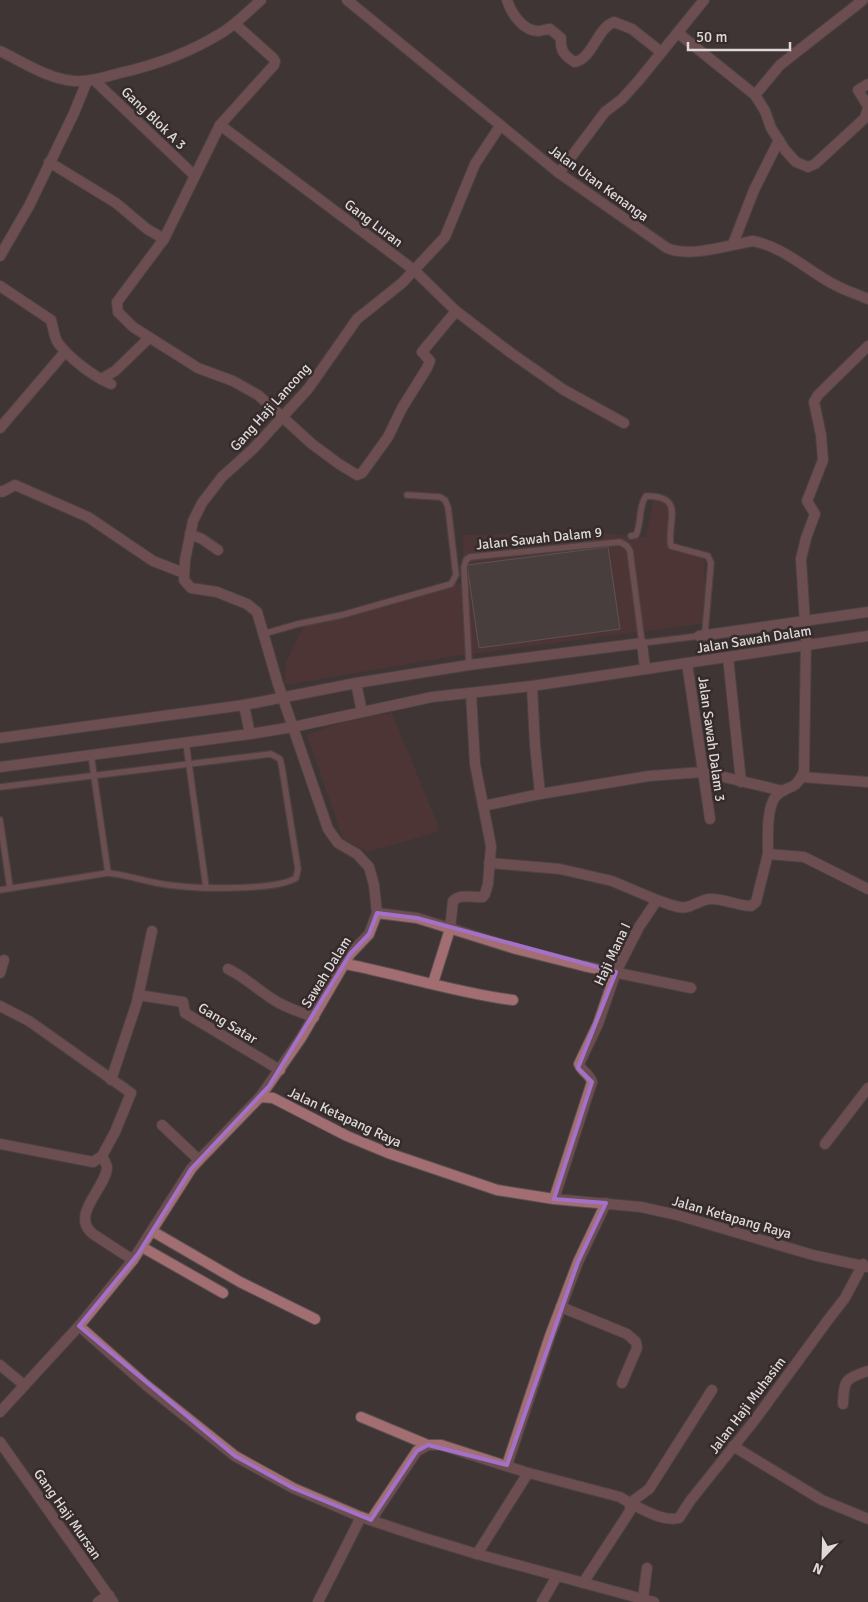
<svg xmlns="http://www.w3.org/2000/svg" width="868" height="1602" font-family="Signika,sans-serif">
<style>
.pitch{fill:#5e3638}
.building{fill:#554a4a;stroke:#827676}
.lines{fill:none;stroke-linecap:round;stroke-linejoin:round}
.service-casing{stroke:#5c5252;stroke-width:8}
.minor-casing{stroke:#5c5252;stroke-width:12}
.tertiary-casing{stroke:#5c5252;stroke-width:12}
.service{stroke:#a26e71;stroke-width:5.5}
.minor{stroke:#a26e71;stroke-width:10}
.tertiary{stroke:#a26e71;stroke-width:10}
.marked{fill:none;stroke:#a371c9;stroke-width:4;stroke-linejoin:round}
.labels{text-anchor:middle;stroke-width:5;stroke-linejoin:round;paint-order:stroke}
.street-label{font-size:14px;fill:#ded8d8;stroke:#352b2b}
</style>
<rect width="100%" height="100%" fill="#3f3535"/>
<g class="pitch">
<polygon points="654,495 673,501 672,549 704,555 706,623 455,656 284,685 286,663 299,635 308,622 465,582 463,535 592,532 646,538"/>
<polygon points="392,713 440,831 368,852 343,838 307,735 352,719"/>
</g>
<polygon class="building" points="608,547 620,629 479,648 467,565"/>
<g class="lines">
<g class="service-casing">
<g id="service">
<polyline points="263,634 298,624 342,615 451,584 456,575 448,507 445,500 440,497 407,495"/>
<path d="M469 665 464 567 466 560 470 557 620 542 627 546 630 551 642 643 699 636 705 632 711 563 708 556 671 546C666 522 687 496 646 496 638 507 642 522 636 535L631 536"/>
<polyline points="186,743 206,887"/>
<polyline points="91,755 108,873"/>
<path d="M0 787 271 754 280 759 282 768 298 869 296 878C275 891 196 889 169 885 149 883 129 875 108 873L0 890"/>
<polyline points="0,820 10,888"/>
</g>
</g>
<g class="minor-casing">
<g id="minor">
<path d="M347 0 559 173 667 248C690 258 729 245 753 241 784 247 808 271 835 285 846 291 857 294 868 299"/>
<path d="M507 0C511 13 523 31 538 31 542 31 546 29 550 29L561 38C560 50 564 56 575 62 593 58 597 28 614 22L632 29 661 52"/>
<polyline points="235,24 273,58 275,61 274,65 220,125 164,239 117,302 118,312 133,327 198,368 233,381 258,395 312,444 339,464 357,475 362,473 388,437 402,408 427,368 430,361 422,352 456,311"/>
<polyline points="678,33 755,95 765,111 771,128 785,150 796,162 808,167 815,164 865,118 868,108"/>
<path d="M0 51C23 62 48 79 74 81 90 82 105 77 120 73 156 65 191 52 223 32 237 23 249 11 261 0"/>
<polyline points="94,80 195,176"/>
<polyline points="868,84 858,90 868,106"/>
<polyline points="755,95 780,65 863,0"/>
<polyline points="220,125 414,270 456,311 511,353 564,390 624,423"/>
<polyline points="49,162 116,203 147,229 164,239"/>
<polyline points="559,173 605,112 622,99 639,80 704,0"/>
<polyline points="733,244 754,190 779,140"/>
<polyline points="0,256 29,206 74,113 87,81"/>
<path d="M0 286 51 320C53 327 54 337 58 343 69 358 94 377 111 384"/>
<polyline points="101,379 115,371 149,338"/>
<polyline points="0,428 65,352"/>
<polyline points="0,491 2,492 15,485 88,517 153,561 184,573"/>
<polyline points="190,534 202,539 218,550"/>
<polyline points="699,636 868,612"/>
<polyline points="728,657 741,782"/>
<polyline points="687,663 710,819"/>
<polyline points="532,686 535,745 540,794"/>
<polyline points="802,777 868,782"/>
<polyline points="483,806 540,794 649,776 703,772 783,791"/>
<path d="M768 854C768 839 766 807 776 796 788 783 794 794 804 771L806 640 801 559 806 538 815 514 807 501 823 460 821 435 814 402 818 395 868 346"/>
<polyline points="489,863 560,869 612,881 657,900"/>
<polyline points="377,913 417,918 516,949 584,966 691,988"/>
<path d="M346 964C402 975 457 993 513 1000"/>
<path d="M228 969C245 977 258 990 274 1000 286 1008 300 1012 314 1017"/>
<polyline points="0,973 4,960"/>
<path d="M433 983 450 929 453 901C460 893 473 898 483 897L485 894 488 884 491 846 475 764 471 693"/>
<polyline points="138,995 183,1002 185,1013 280,1070"/>
<polyline points="0,1006 29,1021 131,1093 115,1132 102,1156 93,1162 0,1144"/>
<polyline points="111,1080 137,1002 152,931"/>
<polyline points="260,1097 273,1098 347,1136 388,1153 497,1190 554,1199 641,1207 677,1215 813,1255 868,1267"/>
<polyline points="162,1125 199,1160"/>
<polyline points="825,1144 868,1088"/>
<path d="M102 1156C104 1160 106 1163 107 1167 107 1187 69 1215 93 1234L133 1260"/>
<path d="M554 1199 592 1082C590 1074 582 1072 579 1064L598 1024 616 972 639 927 657 900C666 903 678 909 687 907 694 905 702 900 709 899 724 898 737 906 751 906L756 902 768 854 804 857 868 889"/>
<polyline points="152,1231 240,1282 315,1319"/>
<polyline points="142,1247 223,1293"/>
<polyline points="561,1307 627,1334 636,1342 637,1348 622,1383"/>
<polyline points="79,1326 146,1385 235,1456 293,1488 361,1517 421,1537 477,1554 654,1602"/>
<polyline points="0,1365 24,1385"/>
<path d="M843 1404C844 1379 845 1379 868 1371"/>
<polyline points="0,1412 79,1326 133,1260 191,1169 199,1160 260,1097 301,1038 350,954 369,934 377,913 374,885 369,867 357,854 338,843 328,829 278,684 257,612 247,604 217,592 191,588 184,580 185,560 193,521 202,503 222,477 253,449 308,389 357,319 402,283 445,237 475,164 500,126"/>
<polyline points="361,1417 428,1445"/>
<polyline points="0,1442 113,1602"/>
<polyline points="733,1446 822,1500 868,1519"/>
<polyline points="507,1465 550,1336 578,1262 606,1203"/>
<polyline points="630,1503 649,1489 712,1390"/>
<path d="M631 1504C645 1510 663 1522 679 1518L690 1501 754 1421 828 1320 845 1298 863 1264"/>
<polyline points="371,1520 417,1451 428,1445 441,1445 525,1472 620,1497 630,1503 630,1511 583,1583"/>
<polyline points="477,1554 528,1473"/>
<polyline points="643,1599 647,1568"/>
<polyline points="98,1602 109,1595"/>
<polyline points="318,1602 361,1517"/>
<polyline points="542,1602 557,1576"/>
</g>
</g>
<g class="tertiary-casing">
<g id="tertiary">
<polyline points="356,683 362,712"/>
<polyline points="244,705 250,734"/>
<polyline points="0,738 244,705 356,683 469,665 642,643 645,669"/>
<polyline points="0,767 250,734 293,727 432,697 532,686 868,636"/>
</g>
</g>
<use href="#service" class="service"/>
<use href="#minor" class="minor"/>
<use href="#tertiary" class="tertiary"/>
</g>
<path d="M0 0H868V1602H0ZM377 913 417 918 616 972 578 1068 592 1082 554 1199 606 1203 578 1262 507 1465 428 1445 417 1451 371 1520 293 1488 235 1456 79 1326 138 1254 191 1169 269 1086 350 954 369 934Z" fill="#3f3535" fill-opacity=".55" fill-rule="evenodd"/>
<path class="marked" d="M377 913 417 918 616 972 578 1068 592 1082 554 1199 606 1203 578 1262 507 1465 428 1445 417 1451 371 1520 293 1488 235 1456 79 1326 138 1254 191 1169 269 1086 350 954 369 934Z"/>
<g class="labels">
<g class="street-label">
<text transform="translate(154 118) rotate(44)" y="5">Gang Blok A 3</text>
<text transform="translate(599 183) rotate(36)" y="5">Jalan Utan Kenanga</text>
<text transform="translate(374 223) rotate(37)" y="5">Gang Luran</text>
<text transform="translate(270 407) rotate(-48)" y="5">Gang Haji Lancong</text>
<text transform="translate(539 538) rotate(-6)" y="5">Jalan Sawah Dalam 9</text>
<text transform="translate(754 639) rotate(-9)" y="5">Jalan Sawah Dalam</text>
<text transform="translate(712 739) rotate(82)" y="5">Jalan Sawah Dalam 3</text>
<text transform="translate(612 954) rotate(-65)" y="5">Haji Mana I</text>
<text transform="translate(326 972) rotate(-58)" y="5">Sawah Dalam</text>
<text transform="translate(228 1023) rotate(31)" y="5">Gang Satar</text>
<text transform="translate(345 1117) rotate(25)" y="5">Jalan Ketapang Raya</text>
<text transform="translate(732 1217) rotate(16)" y="5">Jalan Ketapang Raya</text>
<text transform="translate(747 1405) rotate(-53)" y="5">Jalan Haji Muhasim</text>
<text transform="translate(68 1514) rotate(55)" y="5">Gang Haji Mursan</text>
</g>
</g>
<g transform="translate(823 1557) rotate(203)" stroke="#352b2b" stroke-width="4" paint-order="stroke">
<path d="M0-4L9 19L0 12L-9 19Z" fill="#ded8d8"/>
<text y="-8" font-size="14" font-weight="bold" text-anchor="middle" fill="#ded8d8">N</text>
</g>
<path d="M688 42v8h102v-8" fill="none" stroke="#ded8d8" stroke-width="2.5"/>
<text x="696" y="42" font-size="15" fill="#ded8d8" stroke="#352b2b" stroke-width="4" paint-order="stroke">50 m</text>
</svg>
